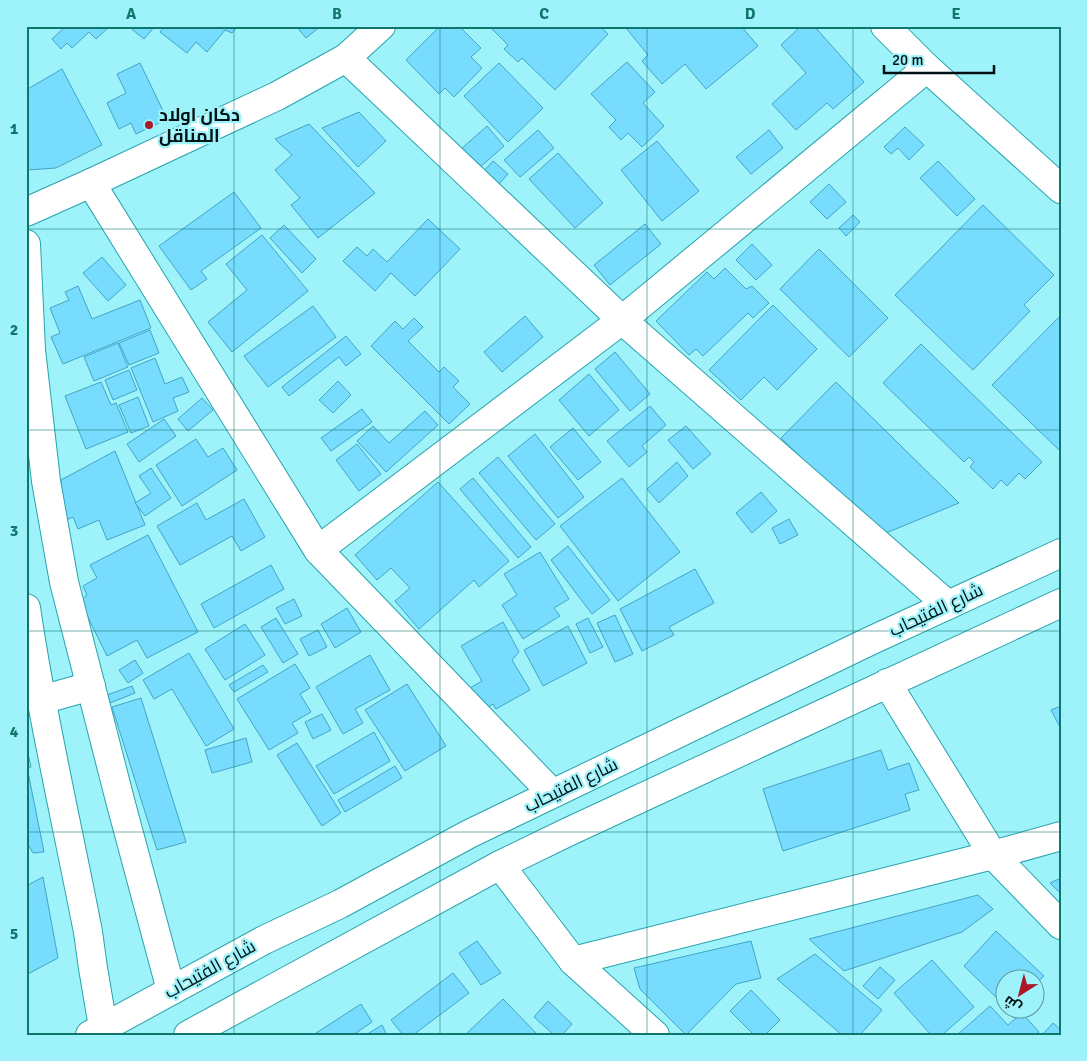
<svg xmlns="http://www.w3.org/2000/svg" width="1087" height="1061" font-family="Signika,Cairo,sans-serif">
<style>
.building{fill:#78dcff;stroke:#42a5c6}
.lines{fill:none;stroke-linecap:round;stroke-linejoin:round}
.minor-casing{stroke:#29a3ad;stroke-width:30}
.secondary-casing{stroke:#29a3ad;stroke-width:30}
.minor{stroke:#fff;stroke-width:28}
.secondary{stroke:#fff;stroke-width:28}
.grid{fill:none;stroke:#0f766e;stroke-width:1;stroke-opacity:0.55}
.poi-dot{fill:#ac1828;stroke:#9ef2f9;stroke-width:2}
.labels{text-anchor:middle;stroke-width:4.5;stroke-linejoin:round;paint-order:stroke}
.poi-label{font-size:18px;font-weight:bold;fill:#001214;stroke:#9ef2f9;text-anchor:start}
.street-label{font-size:18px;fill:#001214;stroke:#9ef2f9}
.neatline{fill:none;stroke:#0f766e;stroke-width:2}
.grid-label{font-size:16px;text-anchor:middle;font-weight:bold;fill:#0f766e}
</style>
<rect width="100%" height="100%" fill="#9ef2f9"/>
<g class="building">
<polygon points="66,26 110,26 96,39 89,32 72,48 67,43 61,49 52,39"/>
<polygon points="128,26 155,26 144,39"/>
<polygon points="165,26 238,26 232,33 225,30 207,52 196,42 187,53 160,32"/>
<polygon points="296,26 321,26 306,38"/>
<polygon points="440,26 459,26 481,48 471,57 482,68 454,97 445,88 439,94 406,60"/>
<polygon points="489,26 600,26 608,34 555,90 522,58 518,62 504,49 508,45"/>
<polygon points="629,26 741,26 758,46 706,89 685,64 662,84 642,61 648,55 626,28"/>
<polygon points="801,26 814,26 864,82 833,109 827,103 796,130 772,104 806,73 781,45"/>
<polygon points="627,62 655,92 643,103 664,126 642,147 628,133 621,140 609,127 616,120 591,94"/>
<polygon points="140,63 167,119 136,134 131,123 119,129 107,103 126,93 117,74"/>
<polygon points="499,63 543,108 508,142 464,96"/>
<polygon points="62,69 102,145 56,168 27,170 26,166 26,90"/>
<polygon points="359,112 386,141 358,167 322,128"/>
<polygon points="309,124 375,193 318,238 291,205 300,198 275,170 292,155 275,139"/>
<polygon points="487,126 504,146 478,169 460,150"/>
<polygon points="905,127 924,145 909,160 898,148 891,154 884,147"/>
<polygon points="538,130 554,148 520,177 504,160"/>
<polygon points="769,130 783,148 751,174 736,157"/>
<polygon points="657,141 699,191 662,221 621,170"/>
<polygon points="558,153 603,203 575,228 529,179"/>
<polygon points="493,161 508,174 499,184 484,171"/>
<polygon points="938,161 975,199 957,216 920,178"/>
<polygon points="829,184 846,202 827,219 810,202"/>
<polygon points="234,192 261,228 201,271 207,279 191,290 159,246"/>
<polygon points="983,205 1054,275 1024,305 1030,311 973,370 895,295"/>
<polygon points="853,215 860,222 846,236 839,228"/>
<polygon points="428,219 460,249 415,296 391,273 375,291 343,261 357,247 367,256 373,249 387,262"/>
<polygon points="645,224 661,244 610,285 594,265"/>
<polygon points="284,225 316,259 302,273 270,238"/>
<polygon points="262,235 308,291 232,352 208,322 247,290 226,264"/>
<polygon points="752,244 772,265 756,280 736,260"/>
<polygon points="819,249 888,318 849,357 780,289"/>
<polygon points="102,257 126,285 108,301 83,273"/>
<polygon points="725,268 746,289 752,286 769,303 753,318 748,313 703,356 696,349 689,355 656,321 707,272 714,279"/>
<polygon points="78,286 92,319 140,300 151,328 63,364 51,337 60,333 50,308 69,300 65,292"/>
<polygon points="773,305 817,349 777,390 764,377 741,400 709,370"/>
<polygon points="313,306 336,337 268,387 244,356"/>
<polygon points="1061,315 1061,452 992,385"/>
<polygon points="525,316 543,337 502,372 484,352"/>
<polygon points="414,318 423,327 408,341 439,372 444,367 459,381 453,387 470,404 449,424 371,346 395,321 403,329"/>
<polygon points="150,330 159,353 129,365 119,343"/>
<polygon points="346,336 361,354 346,366 339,357 289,396 282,387"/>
<polygon points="118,343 128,367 94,381 84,357"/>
<polygon points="921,344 1042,462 1025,479 1019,473 1007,486 1001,480 993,489 970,467 974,462 969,457 964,462 883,383"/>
<polygon points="615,352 650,394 630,411 595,369"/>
<polygon points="155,358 165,384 182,377 189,392 173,398 178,411 153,422 131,368"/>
<polygon points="129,370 137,390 113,400 105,380"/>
<polygon points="589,374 619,410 589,436 559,400"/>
<polygon points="338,381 351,395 333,413 319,400"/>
<polygon points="101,382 111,405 116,403 128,432 86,449 65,396"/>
<polygon points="836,382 959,503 881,535 781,438"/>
<polygon points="138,397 149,426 131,433 119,405"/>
<polygon points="202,398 213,410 188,431 178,419"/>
<polygon points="650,406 666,425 642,446 647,452 629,467 607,441"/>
<polygon points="362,409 372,422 331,451 321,438"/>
<polygon points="425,411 438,425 386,472 357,441 373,426 389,443"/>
<polygon points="164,419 176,436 139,462 127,444"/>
<polygon points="686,426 711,454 693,469 668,440"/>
<polygon points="573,428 601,462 578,480 550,447"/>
<polygon points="535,434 584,497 558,518 508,456"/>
<polygon points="196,439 208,457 223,448 237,470 182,506 156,465"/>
<polygon points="357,444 381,474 359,491 336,460"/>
<polygon points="115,451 145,525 107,540 99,520 78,529 73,517 64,521 61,480"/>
<polygon points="498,457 555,524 536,540 479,473"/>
<polygon points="677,462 688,476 659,503 647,489"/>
<polygon points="151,468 171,498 145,516 135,503 151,493 139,476"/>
<polygon points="473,478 531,547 518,558 460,489"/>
<polygon points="622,478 680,552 618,601 560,526"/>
<polygon points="438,482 509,561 479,587 474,580 419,629 395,601 410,588 391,568 377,580 355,555"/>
<polygon points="761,492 777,511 752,533 736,513"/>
<polygon points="244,499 265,537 241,551 232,536 180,565 157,526 197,503 206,520"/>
<polygon points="789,519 798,535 780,544 772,528"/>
<polygon points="148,535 198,632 147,658 137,640 107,656 80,601 87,595 83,586 97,578 90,565"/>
<polygon points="568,546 610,600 592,614 551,560"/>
<polygon points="540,552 569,599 554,608 560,616 523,639 502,605 517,595 504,574"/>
<polygon points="271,565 284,589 214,628 201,604"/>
<polygon points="695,569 714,603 669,627 674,635 642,651 620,609"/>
<polygon points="294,599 302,616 285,624 276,608"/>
<polygon points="347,608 361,632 335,648 321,624"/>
<polygon points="615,615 633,654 615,662 597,623"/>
<polygon points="276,618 298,654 283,663 261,627"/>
<polygon points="588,618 603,647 590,653 576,624"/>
<polygon points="503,622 519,652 512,660 530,690 496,709 493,704 481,711 468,689 482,681 461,646"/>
<polygon points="245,624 265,655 225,680 205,649"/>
<polygon points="568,626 587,663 543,686 524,650"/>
<polygon points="318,630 327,647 309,656 300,639"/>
<polygon points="189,653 234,729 206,746 172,689 154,699 143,680"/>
<polygon points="370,655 390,690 355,709 363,723 343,734 316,687"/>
<polygon points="135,660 143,673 128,683 119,670"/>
<polygon points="295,664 310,688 300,694 311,712 292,723 298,733 269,750 237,699"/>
<polygon points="263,665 268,672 234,692 229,685"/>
<polygon points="407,684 446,746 405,771 365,710"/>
<polygon points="132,686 135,693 110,703 107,695"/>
<polygon points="141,698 186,842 157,850 112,707"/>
<polygon points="1061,706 1061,729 1051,710"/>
<polygon points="322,714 331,730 313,739 305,722"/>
<polygon points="374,732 390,761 334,794 316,766"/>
<polygon points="246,738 252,762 212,773 205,750"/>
<polygon points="297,743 341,813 322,826 277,755"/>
<polygon points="26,744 31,767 26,768"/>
<polygon points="881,750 888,770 909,763 919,790 905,794 910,810 783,851 763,789"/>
<polygon points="395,766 402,778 345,812 338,800"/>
<polygon points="26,772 28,772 44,852 33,853 26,841"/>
<polygon points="43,877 58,958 26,975 26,886"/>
<polygon points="1061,878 1061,894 1050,883"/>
<polygon points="978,895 993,909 962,932 844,971 809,939"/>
<polygon points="996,931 1044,976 1034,985 1034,978 1004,978 1004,1005 964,966"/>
<polygon points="477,941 501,973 481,985 459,953"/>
<polygon points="751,941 761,978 736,984 686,1035 640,989 634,968"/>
<polygon points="815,954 882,1010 860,1035 842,1035 777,979"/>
<polygon points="932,960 974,1007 942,1035 931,1035 894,993"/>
<polygon points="880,967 895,980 878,999 863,986"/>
<polygon points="453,973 469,993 413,1035 403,1035 391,1020"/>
<polygon points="751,990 780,1020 765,1035 754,1035 730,1011"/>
<polygon points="503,999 538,1035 465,1035"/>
<polygon points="548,1001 572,1024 562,1035 554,1035 534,1017"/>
<polygon points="361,1004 372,1022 353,1035 313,1035"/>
<polygon points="990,1006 1008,1025 1022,1013 1039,1032 1035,1035 957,1035"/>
<polygon points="1053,1023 1061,1030 1061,1035 1042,1035"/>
<polygon points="382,1025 387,1035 366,1035"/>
</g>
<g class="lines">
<g class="minor-casing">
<g id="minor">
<polyline points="885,26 927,68 1061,189"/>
<polyline points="346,58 622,320 948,605"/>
<polyline points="91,183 318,550 552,793"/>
<polyline points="26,212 91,183 277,96 346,58 381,26"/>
<polyline points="26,244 31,350 46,481 64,582 121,804 171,990"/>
<polyline points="318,550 622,320 927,68"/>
<path d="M26 608C42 716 67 824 88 932L93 968 103 1027"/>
<polyline points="887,683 993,855 1061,925"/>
<polyline points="41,700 91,686"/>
<polyline points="500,865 573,961 655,1035"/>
<polyline points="573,961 993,855 1061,836"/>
</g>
</g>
<g class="secondary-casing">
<g id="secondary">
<polyline points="90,1035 264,940 340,904 469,834 870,641 1061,553"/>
<polyline points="188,1035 500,865 568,832 1061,603"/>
</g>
</g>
<use href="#minor" class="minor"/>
<use href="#secondary" class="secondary"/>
</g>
<path class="grid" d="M234 26V1035M440 26V1035M647 26V1035M853 26V1035M26 229H1061M26 430H1061M26 631H1061M26 832H1061"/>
<circle class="poi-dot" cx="149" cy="125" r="5"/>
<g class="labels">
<g class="poi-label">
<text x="159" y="121">دكان اولاد<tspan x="159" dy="21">المناقل</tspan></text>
</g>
<g class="street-label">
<text transform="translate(936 610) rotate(-25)" y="6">شارع الفتيحاب</text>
<text transform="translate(571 785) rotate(-26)" y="6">شارع الفتيحاب</text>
<text transform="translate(210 969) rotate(-29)" y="6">شارع الفتيحاب</text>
</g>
</g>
<rect width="1087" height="1061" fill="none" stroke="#9ef2f9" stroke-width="55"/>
<g transform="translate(1020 994) rotate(216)"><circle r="24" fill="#9ef2f9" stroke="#5f989d"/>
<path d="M0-4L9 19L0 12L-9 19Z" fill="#ac1828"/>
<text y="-8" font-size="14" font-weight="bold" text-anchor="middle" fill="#001214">ش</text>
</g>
<path d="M884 65v8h110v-8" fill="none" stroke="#001214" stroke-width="2.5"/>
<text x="892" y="65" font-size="15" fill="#001214" stroke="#9ef2f9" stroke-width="4" paint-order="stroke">20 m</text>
<rect x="28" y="28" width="1032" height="1006" class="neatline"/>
<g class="grid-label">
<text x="131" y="19">A</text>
<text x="337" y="19">B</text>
<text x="544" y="19">C</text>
<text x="750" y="19">D</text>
<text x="956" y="19">E</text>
<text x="14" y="134">1</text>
<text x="14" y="335">2</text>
<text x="14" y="536">3</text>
<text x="14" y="737">4</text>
<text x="14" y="939">5</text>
</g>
</svg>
